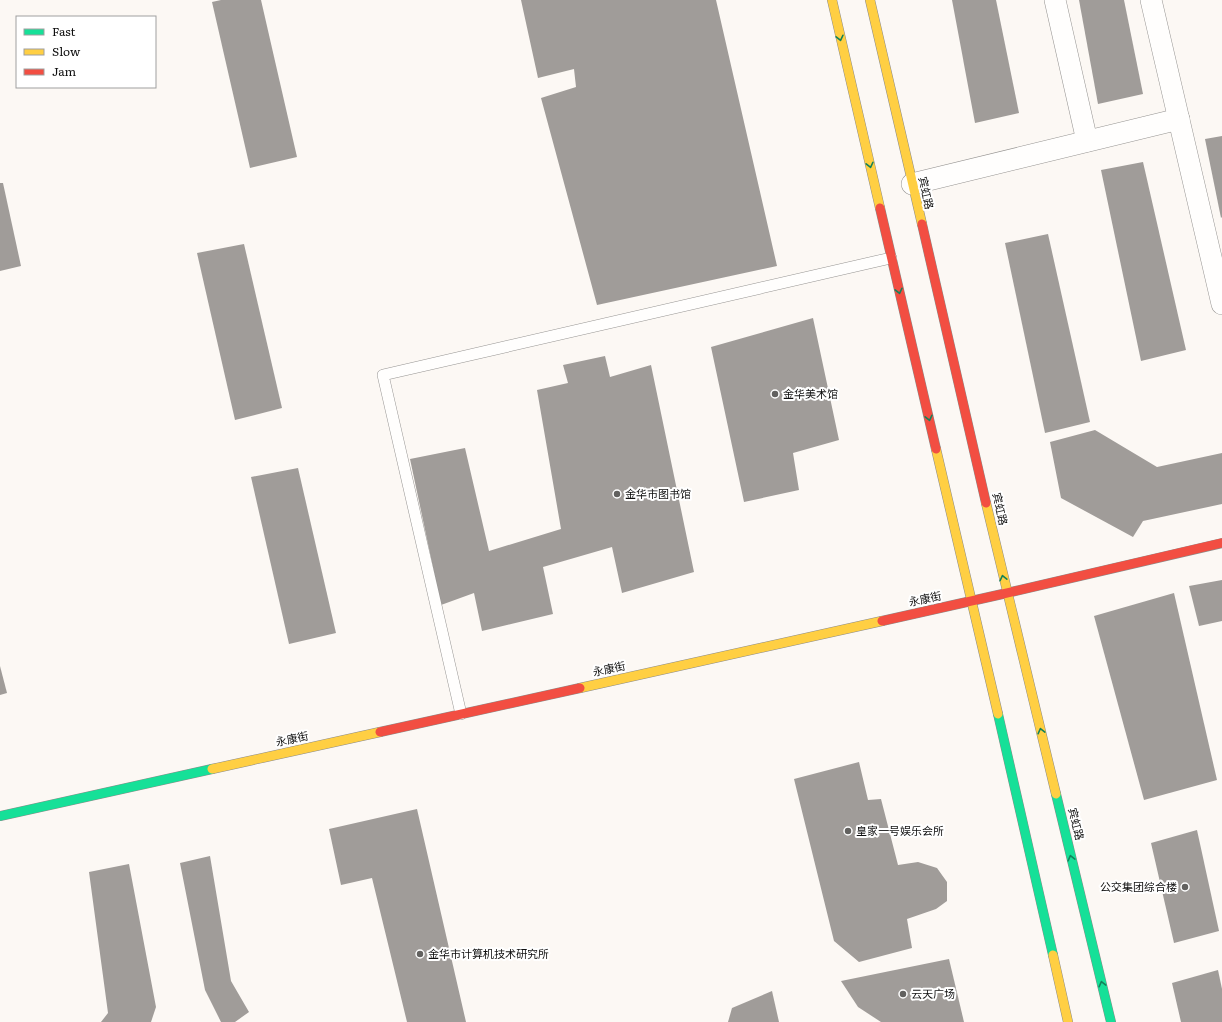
<svg xmlns="http://www.w3.org/2000/svg" width="1222" height="1022" font-family="Literata,'Noto Sans SC',serif">
<style>
.building{fill:#a09c99}
.lines{fill:none;stroke-linecap:round;stroke-linejoin:round}
.lane-casing{stroke:#969492;stroke-width:12}
.street-casing{stroke:#969492;stroke-width:22}
.fast-casing{stroke:#8c8b89;stroke-width:10}
.slow-casing{stroke:#8c8b89;stroke-width:10}
.jam-casing{stroke:#8c8b89;stroke-width:10}
.lane{stroke:#fffefd;stroke-width:11}
.street{stroke:#fffefd;stroke-width:21}
.fast{stroke:#16e098;stroke-width:9}
.slow{stroke:#ffcf43;stroke-width:9}
.jam{stroke:#f24e42;stroke-width:9}
.oneway{stroke:#13825a}
.poi-dot{fill:#62615f;stroke:#fff;stroke-width:1.5}
.labels{text-anchor:middle;stroke-width:4;stroke-linejoin:round;paint-order:stroke}
.street-label{font-size:11px;fill:#0f0f0f;stroke:#fff}
.poi-label{font-size:11px;fill:#0f0f0f;stroke:#fff;text-anchor:start}
</style>
<rect width="100%" height="100%" fill="#fcf8f4"/>
<g class="building">
<polygon points="221,0 261,0 297,157 250,168 212,2"/>
<polygon points="521,0 716,0 777,266 597,305 541,98 576,87 574,69 538,78"/>
<polygon points="952,0 996,0 1019,113 975,123"/>
<polygon points="1079,0 1124,0 1143,94 1098,104"/>
<polygon points="1222,136 1222,217 1221,218 1205,139"/>
<polygon points="1143,162 1186,350 1141,361 1101,170"/>
<polygon points="0,183 3,183 21,266 0,271"/>
<polygon points="1048,234 1090,422 1045,433 1005,243"/>
<polygon points="244,244 282,408 235,420 197,253"/>
<polygon points="813,318 839,440 793,453 799,490 744,502 711,347"/>
<polygon points="605,356 610,377 651,365 694,572 622,593 612,547 543,567 553,614 482,631 474,593 441,605 410,459 465,448 489,551 561,529 537,390 568,383 563,365"/>
<polygon points="1095,430 1157,467 1222,453 1222,504 1143,521 1133,537 1061,498 1050,442"/>
<polygon points="298,468 336,633 289,644 251,477"/>
<polygon points="1222,580 1222,621 1199,626 1189,586"/>
<polygon points="1174,593 1217,780 1144,800 1094,616"/>
<polygon points="0,666 7,693 0,695"/>
<polygon points="859,762 868,800 881,799 898,865 918,862 937,868 947,882 947,901 936,909 907,919 912,948 859,962 834,941 794,779"/>
<polygon points="417,809 466,1022 407,1022 372,878 341,885 329,829"/>
<polygon points="1197,830 1219,931 1174,943 1151,843"/>
<polygon points="210,856 231,981 249,1012 235,1022 221,1022 205,990 180,863"/>
<polygon points="129,864 156,1007 151,1022 101,1022 108,1013 89,872"/>
<polygon points="949,959 964,1022 881,1022 858,1007 841,981"/>
<polygon points="1218,970 1222,989 1222,1022 1181,1022 1172,983"/>
<polygon points="772,991 779,1022 728,1022 732,1008"/>
</g>
<g class="lines">
<g class="lane-casing">
<polyline id="lane" points="461,714 383,375 891,258"/>
</g>
<g class="street-casing">
<g id="street">
<polyline points="1055,0 1087,141"/>
<polyline points="1151,0 1222,304"/>
<polyline points="912,184 1179,119"/>
</g>
</g>
<g class="fast-casing">
<g id="fast">
<polyline points="998,714 1053,955"/>
<polyline points="1056,794 1111,1022"/>
<polyline points="0,816 212,769"/>
</g>
</g>
<g class="slow-casing">
<g id="slow">
<polyline points="832,0 880,208"/>
<polyline points="870,0 922,224"/>
<polyline points="936,449 998,714"/>
<polyline points="986,503 1056,794"/>
<polyline points="580,688 882,621"/>
<polyline points="212,769 380,732"/>
<polyline points="1053,955 1068,1022"/>
</g>
</g>
<g class="jam-casing">
<g id="jam">
<polyline points="880,208 936,449"/>
<polyline points="922,224 986,503"/>
<polyline points="882,621 1007,593 1222,543"/>
<polyline points="380,732 580,688"/>
</g>
</g>
<use href="#lane" class="lane"/>
<use href="#street" class="street"/>
<use href="#fast" class="fast"/>
<use href="#slow" class="slow"/>
<use href="#jam" class="jam"/>
</g>
<defs><path id="oneway-chevron" d="M-2-3.5L2.5 0L-2 3.5" fill="none" stroke-width="1.6" stroke-linecap="round" stroke-linejoin="round"/></defs>
<g class="oneway">
<use href="#oneway-chevron" transform="translate(840 38) rotate(77)"/>
<use href="#oneway-chevron" transform="translate(870 165) rotate(77)"/>
<use href="#oneway-chevron" transform="translate(899 291) rotate(77)"/>
<use href="#oneway-chevron" transform="translate(929 418) rotate(77)"/>
<use href="#oneway-chevron" transform="translate(1003 578) rotate(-103)"/>
<use href="#oneway-chevron" transform="translate(1041 731) rotate(-104)"/>
<use href="#oneway-chevron" transform="translate(1071 858) rotate(-104)"/>
<use href="#oneway-chevron" transform="translate(1102 984) rotate(-104)"/>
</g>
<g class="poi-dot">
<circle cx="775" cy="394" r="4"/>
<circle cx="617" cy="494" r="4"/>
<circle cx="848" cy="831" r="4"/>
<circle cx="1185" cy="887" r="4"/>
<circle cx="420" cy="954" r="4"/>
<circle cx="903" cy="994" r="4"/>
</g>
<g class="labels">
<g class="street-label">
<text transform="translate(926 193) rotate(77)" y="4">宾虹路</text>
<text transform="translate(1000 509) rotate(77)" y="4">宾虹路</text>
<text transform="translate(925 599) rotate(-12)" y="4">永康街</text>
<text transform="translate(609 669) rotate(-12)" y="4">永康街</text>
<text transform="translate(292 739) rotate(-12)" y="4">永康街</text>
<text transform="translate(1076 824) rotate(76)" y="4">宾虹路</text>
</g>
<g class="poi-label">
<text x="783" y="398">金华美术馆</text>
<text x="625" y="498">金华市图书馆</text>
<text x="856" y="835">皇家一号娱乐会所</text>
<text x="1177" y="891" text-anchor="end">公交集团综合楼</text>
<text x="428" y="958">金华市计算机技术研究所</text>
<text x="911" y="998">云天广场</text>
</g>
</g>
<rect x="16" y="16" width="140" height="72" fill="#ffffff" stroke="#9f9f9f"/>
<rect x="24" y="29" width="20" height="6" fill="#16e098" stroke="#9f9f9f"/>
<text x="52" y="36" font-size="12" fill="#0f0f0f">Fast</text>
<rect x="24" y="49" width="20" height="6" fill="#ffcf43" stroke="#9f9f9f"/>
<text x="52" y="56" font-size="12" fill="#0f0f0f">Slow</text>
<rect x="24" y="69" width="20" height="6" fill="#f24e42" stroke="#9f9f9f"/>
<text x="52" y="76" font-size="12" fill="#0f0f0f">Jam</text>
</svg>
